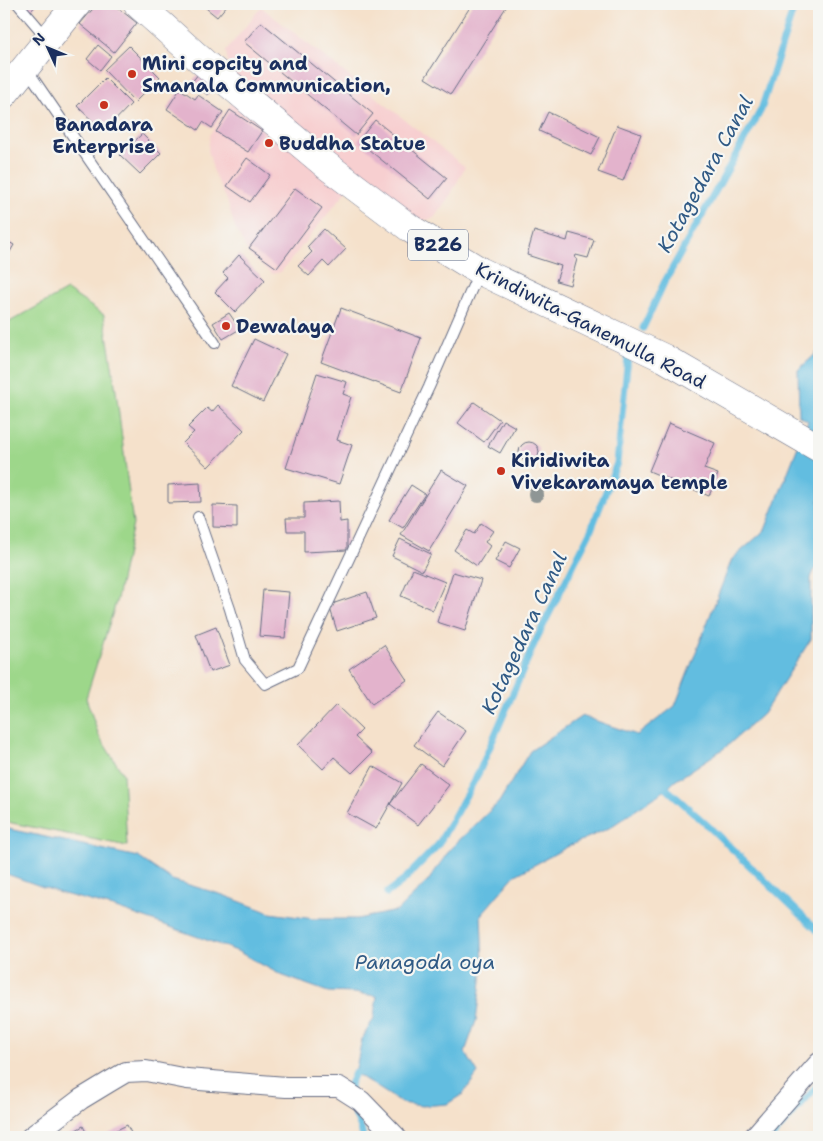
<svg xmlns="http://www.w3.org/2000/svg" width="823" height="1141" font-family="'Shantell Sans',sans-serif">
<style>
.built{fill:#f7cfd0}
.green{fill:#9dd78a;stroke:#5c8374}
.water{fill:#62bde0;stroke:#3e769f}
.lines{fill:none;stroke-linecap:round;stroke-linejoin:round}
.stream{stroke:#62bde0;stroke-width:7}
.building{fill:#e3b3cc}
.service-casing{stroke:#676d84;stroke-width:12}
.minor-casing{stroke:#676d84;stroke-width:22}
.primary-casing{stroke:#676d84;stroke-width:29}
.trunk-casing{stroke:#676d84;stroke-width:29}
.service{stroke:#fff;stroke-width:10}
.minor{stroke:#fff;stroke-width:20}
.primary{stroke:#fff;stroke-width:28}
.trunk{stroke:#fff;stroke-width:28}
.tree{fill:#8f9695}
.poi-dot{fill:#c8321e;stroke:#f6f6f2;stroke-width:2}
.labels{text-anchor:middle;stroke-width:4.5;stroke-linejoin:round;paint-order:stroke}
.shield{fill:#f6f6f2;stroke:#5d6b8a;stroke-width:1}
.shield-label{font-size:18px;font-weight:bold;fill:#1b2f5e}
.poi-label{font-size:19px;font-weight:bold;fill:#1b2f5e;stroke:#f6f6f2;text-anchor:start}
.street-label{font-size:19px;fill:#1b2f5e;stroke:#f6f6f2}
.water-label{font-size:20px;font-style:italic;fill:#305a85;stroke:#f6f6f2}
</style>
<rect width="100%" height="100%" fill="#f6f6f2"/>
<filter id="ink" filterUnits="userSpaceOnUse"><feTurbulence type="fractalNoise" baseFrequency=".02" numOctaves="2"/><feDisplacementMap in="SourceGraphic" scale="10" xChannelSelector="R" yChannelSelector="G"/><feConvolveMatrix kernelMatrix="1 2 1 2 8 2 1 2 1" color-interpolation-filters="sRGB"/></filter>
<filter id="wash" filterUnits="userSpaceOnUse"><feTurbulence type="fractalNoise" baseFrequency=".0096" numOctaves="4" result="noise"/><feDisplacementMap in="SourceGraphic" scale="20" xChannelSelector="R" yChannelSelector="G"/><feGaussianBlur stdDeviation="1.12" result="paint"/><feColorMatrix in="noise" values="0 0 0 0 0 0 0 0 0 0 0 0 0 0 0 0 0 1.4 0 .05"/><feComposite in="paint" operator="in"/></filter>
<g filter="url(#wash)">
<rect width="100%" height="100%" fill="#f5e1cb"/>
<polygon class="built" points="261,7 465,167 451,194 434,218 421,221 355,180 281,272 272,274 250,256 235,228 227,200 214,173 208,150 210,134 225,113 242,86 230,74 226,51"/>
<polygon class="green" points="67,290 104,315 116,391 133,524 117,599 86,698 99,736 123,774 127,846 12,823 4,820 4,325"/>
<polygon class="water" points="819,351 819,559 811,578 811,639 763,714 726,747 675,781 667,789 609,828 569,846 514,876 481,915 483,965 476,1021 465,1052 478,1073 463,1094 447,1104 422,1106 402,1103 355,1073 362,1039 374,1018 377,996 354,993 328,992 281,975 237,951 148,919 113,907 60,893 4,873 4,828 138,857 172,880 223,895 270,913 314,919 357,919 397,911 428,881 451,848 499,802 530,751 582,716 637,735 675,706 732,559 765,530 808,421 799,416 798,370"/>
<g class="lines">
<g class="stream">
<polyline points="643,328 664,283 761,110 795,4"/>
<polyline points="667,789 705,823 819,932"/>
<polyline points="387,893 403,881 438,845 479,772 535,642 591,530 617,463 628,357"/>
<polyline points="355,1073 350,1084 352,1107 361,1129 363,1137"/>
<polyline points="772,1137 819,1084"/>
</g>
</g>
<g id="blocks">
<g class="building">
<polygon points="23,4 37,4 31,11"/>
<polygon points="97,4 113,4 137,23 114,52 80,24"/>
<polygon points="201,4 228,4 217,17"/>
<polygon points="472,4 508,4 451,94 425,78"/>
<polygon points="261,22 373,114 356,135 244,42"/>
<polygon points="98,45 111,56 100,70 87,59"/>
<polygon points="129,46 160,77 135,102 104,70"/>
<polygon points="199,73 215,85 208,95 191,83"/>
<polygon points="105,78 131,104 104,132 77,106"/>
<polygon points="180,89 195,99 198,95 223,112 212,128 203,122 198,130 167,109"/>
<polygon points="230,110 262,131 248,152 216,132"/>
<polygon points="548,112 600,137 591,155 539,131"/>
<polygon points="375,120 447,178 430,199 358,141"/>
<polygon points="617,125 641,134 623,181 598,172"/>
<polygon points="142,134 161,153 140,174 120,155"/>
<polygon points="247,158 270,175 250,202 227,186"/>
<polygon points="295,188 322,208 277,268 249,248"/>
<polygon points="324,229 346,249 329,267 323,261 309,276 298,266 312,252 307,247"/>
<polygon points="534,231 567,241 569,233 594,240 588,258 576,255 575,258 577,259 570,285 556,281 561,266 527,255"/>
<polygon points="4,239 14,245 4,262"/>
<polygon points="239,255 265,280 235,312 215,292 228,278 223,273"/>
<polygon points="341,308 421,338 401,392 321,362"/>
<polygon points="229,313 240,329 223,339 213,323"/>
<polygon points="254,339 286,354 263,402 231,386"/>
<polygon points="317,373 347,382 343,394 351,397 337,440 352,445 339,484 286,468"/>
<polygon points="474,402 500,420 484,442 458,423"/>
<polygon points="218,405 244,430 208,467 183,443 194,432 188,427 207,408 212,412"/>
<polygon points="503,420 515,427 500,453 488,446"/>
<polygon points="669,423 715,443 704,469 718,474 709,496 649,471"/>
<circle cx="529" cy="452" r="10"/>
<polygon points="441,470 468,486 429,551 401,535"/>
<polygon points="200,483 201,502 168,503 168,485"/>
<polygon points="411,485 425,494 403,528 389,520"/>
<polygon points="339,501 340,522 347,521 347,550 304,552 304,531 287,531 286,518 304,518 304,503"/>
<polygon points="213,505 237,506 237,528 213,527"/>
<polygon points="481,523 493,531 485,542 490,546 477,566 454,550 467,530 474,534"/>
<polygon points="400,539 431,554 422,571 392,556"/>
<polygon points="506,541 520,548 509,568 495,561"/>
<polygon points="413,569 445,582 433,610 401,596"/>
<polygon points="453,572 481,580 465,631 437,622"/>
<polygon points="263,590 289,592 285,638 259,636"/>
<polygon points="367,592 376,618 337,631 329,605"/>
<polygon points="216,627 230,665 210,672 196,635"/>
<polygon points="384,645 407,680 372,704 349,669"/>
<polygon points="336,705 362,730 355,737 372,753 352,773 334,757 323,769 298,745"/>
<polygon points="438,712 466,731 442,766 414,745"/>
<polygon points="421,764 449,785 418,825 390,804"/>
<polygon points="373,766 402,783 376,829 347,813"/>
<polygon points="127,1125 133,1137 102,1137"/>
<polygon points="83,1126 88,1136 87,1137 64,1137"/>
</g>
</g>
</g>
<g filter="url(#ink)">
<use href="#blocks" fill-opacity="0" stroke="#676d84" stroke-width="1"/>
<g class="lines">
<g class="service-casing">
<g id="service">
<polyline points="18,4 47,38"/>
<polyline points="26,68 215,343"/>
<polyline points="198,517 230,609 245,660 265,684 298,668 429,387 479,272"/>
</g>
</g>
<g class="minor-casing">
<g id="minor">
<polyline points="31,1137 81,1099 109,1082 126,1072 146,1071 187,1079 286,1087 339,1087 361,1101 396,1137"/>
<polyline points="754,1137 819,1063"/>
</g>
</g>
<g class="primary-casing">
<polyline id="primary" points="138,4 203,62 326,165 411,229 480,271 664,358 819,448"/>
</g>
<g class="trunk-casing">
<polyline id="trunk" points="4,94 77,4"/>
</g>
<use href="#service" class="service"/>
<use href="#minor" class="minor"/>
<use href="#primary" class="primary"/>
<use href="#trunk" class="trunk"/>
</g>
<circle class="tree" cx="536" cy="494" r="8"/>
</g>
<g class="poi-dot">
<circle cx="132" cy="74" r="5"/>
<circle cx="104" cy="105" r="5"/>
<circle cx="269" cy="143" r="5"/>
<circle cx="226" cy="326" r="5"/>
<circle cx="501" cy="471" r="5"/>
</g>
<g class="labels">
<rect class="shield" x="408" y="229.5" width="60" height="31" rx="4"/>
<g class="shield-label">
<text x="438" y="251">B226</text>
</g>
<g class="poi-label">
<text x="142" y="70">Mini copcity and<tspan x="142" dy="22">Smanala Communication,</tspan></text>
<text x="104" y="131" text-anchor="middle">Banadara<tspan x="104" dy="22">Enterprise</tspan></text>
<text x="279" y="150">Buddha Statue</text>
<text x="236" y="333">Dewalaya</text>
<text x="511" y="467">Kiridiwita<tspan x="511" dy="22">Vivekaramaya temple</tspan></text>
</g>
<g class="street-label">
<text transform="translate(591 325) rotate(27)" y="7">Krindiwita-Ganemulla Road</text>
</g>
<g class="water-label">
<text transform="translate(705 174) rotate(-61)" y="7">Kotagedara Canal</text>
<text transform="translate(524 633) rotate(-65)" y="7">Kotagedara Canal</text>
<text x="425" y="969">Panagoda oya</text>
</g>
</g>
<rect width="823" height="1141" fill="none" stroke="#f6f6f2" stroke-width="20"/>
<g transform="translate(48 48) rotate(314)" stroke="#f6f6f2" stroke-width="4" paint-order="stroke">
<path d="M0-4L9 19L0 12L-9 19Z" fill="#1b2f5e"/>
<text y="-8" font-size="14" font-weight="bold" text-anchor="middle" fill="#1b2f5e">N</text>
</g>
</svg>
